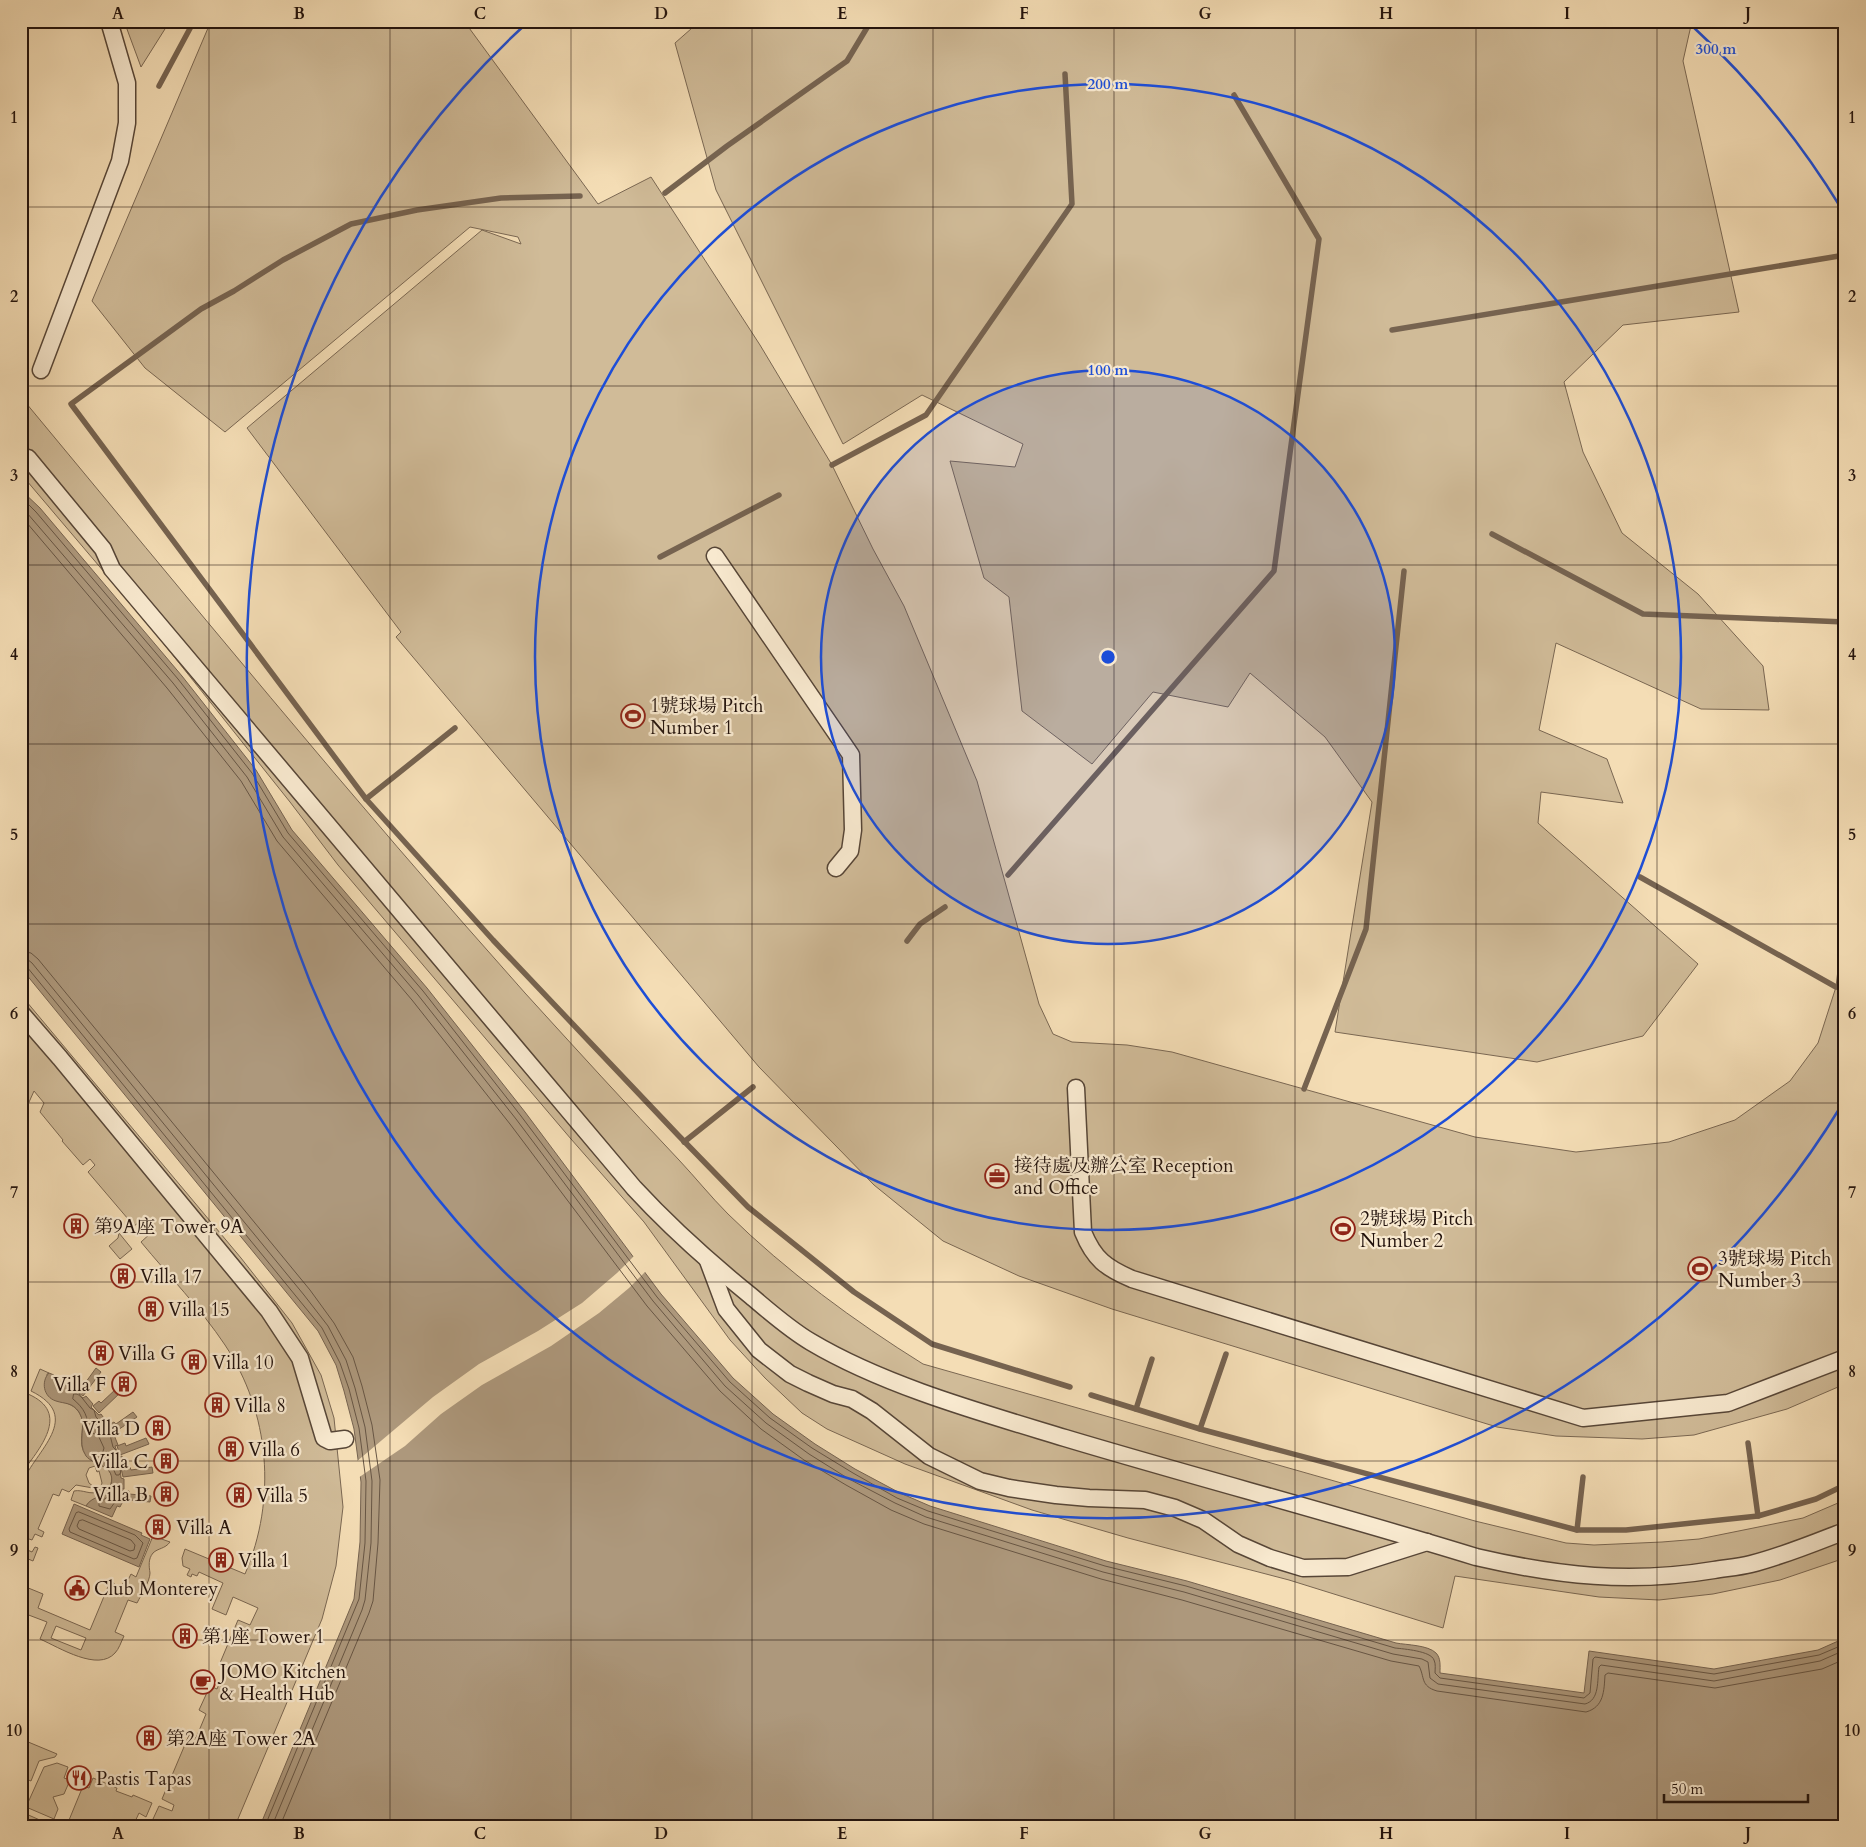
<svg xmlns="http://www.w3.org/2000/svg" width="1866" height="1847" font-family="Cardo,'Noto Serif TC',serif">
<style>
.green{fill:#d0bb98;stroke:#7a6752;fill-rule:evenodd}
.water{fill:#ad987c;stroke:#766350}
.pier{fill:#f4ddb5}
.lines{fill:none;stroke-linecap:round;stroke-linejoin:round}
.shore{stroke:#685644;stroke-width:1}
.stream{stroke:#766350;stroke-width:5.5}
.street-casing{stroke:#574637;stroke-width:19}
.street{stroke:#f8e9cf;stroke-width:16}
.grid{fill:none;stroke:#23130d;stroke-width:1;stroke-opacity:0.55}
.ring{fill:none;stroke:#1d4ed8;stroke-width:2.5}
.labels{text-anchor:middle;stroke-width:4.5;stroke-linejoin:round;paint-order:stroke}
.poi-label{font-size:19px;fill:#23130d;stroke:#f8e9cf;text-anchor:start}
.centre{fill:#1d4ed8;stroke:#f8e9cf;stroke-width:2.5}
.ring-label{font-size:15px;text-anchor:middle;font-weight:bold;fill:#1d4ed8;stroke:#f8e9cf;stroke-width:4.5;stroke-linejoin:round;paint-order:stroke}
.neatline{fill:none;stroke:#23130d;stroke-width:2}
.grid-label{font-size:16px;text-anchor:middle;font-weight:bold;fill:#23130d}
</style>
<rect width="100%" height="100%" fill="#f4ddb5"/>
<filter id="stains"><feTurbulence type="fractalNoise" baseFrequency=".004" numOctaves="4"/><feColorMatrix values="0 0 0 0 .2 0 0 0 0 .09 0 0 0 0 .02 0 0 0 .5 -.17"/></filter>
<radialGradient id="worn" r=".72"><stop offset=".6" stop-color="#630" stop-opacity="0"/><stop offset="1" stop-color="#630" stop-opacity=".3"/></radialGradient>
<g class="green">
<polygon points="124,21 170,21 141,67"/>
<polygon points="211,21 464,21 598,204 651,177 760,345 832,465 873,549 904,606 977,781 1039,1004 1053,1034 1072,1042 1127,1045 1172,1052 1475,1137 1576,1152 1669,1142 1735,1120 1790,1081 1818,1043 1836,987 1845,909 1845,1384 1787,1409 1694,1435 1642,1439 1556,1436 1497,1427 1112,1309 1019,1276 943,1241 874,1185 759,1067 396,637 401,632 247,428 482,230 521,244 518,237 470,227 225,432 145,368 92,301"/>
<polygon points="700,21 1692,21 1683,61 1739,312 1623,325 1564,382 1583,452 1622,533 1698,594 1763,666 1769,710 1701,709 1556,643 1539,730 1607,759 1623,803 1541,792 1538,823 1698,964 1643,1036 1537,1062 1335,1032 1372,802 1325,737 1250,673 1228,707 1153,692 1092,764 1022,711 1009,597 984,578 950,461 1015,467 1023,444 922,395 843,444 716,190 675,43"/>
<path d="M21 397C187 597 352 799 525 993 576 1049 627 1105 679 1160 695 1177 711 1197 728 1214 786 1271 854 1321 923 1364L1475 1521 1566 1543 1594 1545 1662 1542 1699 1539 1803 1518 1845 1500V1558L1780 1580 1713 1594 1659 1600 1599 1597 1455 1576 1443 1628 1289 1580 1128 1538 1032 1510 905 1464 827 1429 802 1413 765 1378 730 1340 644 1222 571 1139 338 865 290 802 144 619 21 474Z"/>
<path d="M21 995 241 1258 292 1323 321 1375 334 1418 343 1507 336 1566 322 1619 235 1826H159L160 1822 153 1819 159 1806 172 1811 174 1805 162 1799 189 1735 196 1738 206 1714 199 1710 210 1686 217 1689 227 1666 220 1663 238 1620 250 1625 258 1608 233 1597 226 1615 212 1609 223 1583 199 1572 197 1576 192 1574 191 1577 187 1575 190 1569 183 1566 182 1558 185 1549 245 1574C277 1499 270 1413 225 1345 201 1309 169 1276 141 1242L152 1232 142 1220 134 1226 88 1172 95 1165 90 1159 83 1165 62 1141 63 1140 40 1112 44 1103 34 1091 21 1120Z"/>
<polygon points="119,1233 132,1249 120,1259 109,1246 118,1238"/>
<path d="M40 1369 49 1373 47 1374 48 1395C57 1404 70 1400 78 1411 89 1424 75 1441 86 1455 94 1466 116 1465 111 1484 107 1498 92 1496 86 1506L71 1500 74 1491C83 1489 91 1496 99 1491L102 1483 99 1471 97 1472 95 1466 89 1468 86 1475 89 1483 94 1487 93 1488 76 1485 69 1492 62 1489 59 1496 53 1494 38 1529 44 1532 42 1537 35 1534 32 1540 23 1537 22 1541 25 1543 23 1548 32 1552 35 1547 38 1548 33 1561 21 1556C21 1543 18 1491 22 1483 36 1450 84 1417 31 1391Z"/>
<path d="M28 1394C72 1413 39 1449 21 1474V1412Z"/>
<path d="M153 1536 170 1542C165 1549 158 1548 153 1553 148 1559 149 1566 150 1573 150 1581 141 1595 137 1603L128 1600 115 1632 124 1636C121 1642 119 1649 115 1653 98 1672 60 1648 40 1639L47 1622 26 1614 23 1619 21 1618V1585L43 1594 38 1608 90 1630 110 1582 114 1583 113 1587 120 1590 125 1579 128 1580 131 1574 136 1577ZM56 1626 86 1638 81 1650 51 1638Z"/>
<polygon points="21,1739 57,1754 55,1757 39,1761 31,1781 21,1777"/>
<polygon points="57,1763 68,1767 64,1778 70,1780 64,1794 53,1797 58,1809 54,1819 26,1807 44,1767"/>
<polygon points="93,1778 117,1788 116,1791 132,1797 133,1795 152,1803 146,1817 139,1813 133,1826 67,1825 83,1786 89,1788"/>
<polygon points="24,1813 51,1825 51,1826 21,1826 21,1817"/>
</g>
<g class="water">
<path d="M21 490 40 508 182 676 256 770 292 830 427 988 525 1112 661 1294 733 1378 773 1414 815 1444 855 1469 900 1493 930 1506 1106 1561 1187 1581 1396 1643C1407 1645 1428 1645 1436 1653 1441 1658 1440 1666 1440 1673L1584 1693 1589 1651 1714 1669 1818 1650 1845 1638V1826H260L354 1599 360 1542 361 1482 354 1429 344 1391 336 1365 318 1331 21 968Z"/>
<polygon points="96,1368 101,1372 83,1396 76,1391 81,1384 83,1386"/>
<path d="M49 1373 54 1375 52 1379 66 1384 67 1382 76 1389 74 1392 83 1398 86 1396 93 1404 91 1407 99 1415 101 1414 108 1424 105 1426 112 1436 114 1435 118 1445 115 1446 119 1457 122 1456 123 1466 120 1467 121 1478 124 1479V1489H120L119 1501H123L120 1507 117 1506 112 1517 86 1506C92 1495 107 1498 111 1485 116 1464 94 1466 86 1456 76 1441 88 1426 79 1412 72 1402 65 1404 56 1401 43 1397 41 1381 49 1373Z"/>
<polygon points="117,1388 121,1392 99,1413 93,1406 99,1401 101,1403"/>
<polygon points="133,1412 137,1417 112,1434 107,1426 114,1422 116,1424"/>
<polygon points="146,1438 149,1444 120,1455 117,1446 125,1443 126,1446"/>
<polygon points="130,1467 131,1470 152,1467 153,1473 123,1477 121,1468"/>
<polygon points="121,1490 129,1491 129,1494 151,1496 150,1502 120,1499"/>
<polygon points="74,1504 142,1533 141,1535 150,1539 139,1567 62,1534"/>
</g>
<polygon class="pier" points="635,1255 647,1270 629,1288 599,1313 551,1346 482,1385 441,1414 405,1446 358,1478 356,1462 433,1397 479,1364 538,1331 582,1303 617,1273"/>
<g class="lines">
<g class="shore">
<path d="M21 497 36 512 178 679 252 773 288 833 423 991 521 1116 657 1297 730 1382 770 1418 812 1448 853 1473 897 1498 928 1511 1105 1566 1186 1586 1395 1648C1404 1649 1431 1651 1434 1660 1436 1664 1435 1669 1435 1673L1440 1678 1584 1698 1590 1693 1593 1659 1595 1657 1714 1674 1819 1655 1845 1644"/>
<path d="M21 506 173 683 247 777 283 837 418 995 516 1119 653 1301 725 1386 766 1423 809 1454 849 1479 895 1503 926 1517 1103 1572 1184 1592 1393 1654 1422 1659 1428 1662 1430 1678 1438 1684 1585 1704C1600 1700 1597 1680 1599 1667L1601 1665 1714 1681 1820 1661 1845 1650"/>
<path d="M21 516 167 688 241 781 277 841 412 1000 510 1124 647 1306 720 1391 761 1429 804 1460 846 1485 891 1510 924 1524 1101 1579 1182 1600 1391 1661 1419 1666C1425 1677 1420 1686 1437 1691L1586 1712C1604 1707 1604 1691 1605 1675L1608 1673 1715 1688 1822 1669 1845 1659"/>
<polyline points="21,951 31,953 38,959 310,1290 334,1323 353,1357 362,1386 372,1425 380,1480 378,1543 373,1601 369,1613 280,1826"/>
<polyline points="21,959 27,959 32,963 304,1295 328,1326 346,1360 355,1388 365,1427 372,1481 371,1543 365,1600 362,1610 272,1826"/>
<polyline points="21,965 27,967 322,1328 340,1363 349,1389 359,1428 366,1481 365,1543 359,1599 265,1826"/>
<path d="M74 1394H79L90 1408 94 1410 96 1417 109 1431 113 1447 117 1451 118 1467 121 1472 119 1475H116L112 1466 101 1458 104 1448 98 1435 88 1432C89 1417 84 1408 73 1399Z"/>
<path d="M117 1488 120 1495 110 1509 99 1506V1502C108 1499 111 1491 117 1488Z"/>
<polygon points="79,1512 135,1535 143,1543 137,1558 134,1559 70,1532 69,1529 76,1513"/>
<polygon points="83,1520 131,1540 135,1545 134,1550 130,1551 79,1529 77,1526 79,1521"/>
</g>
<g class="stream">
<polyline points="159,86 194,21"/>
<polyline points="665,193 727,146 847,61 871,21"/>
<polyline points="580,196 501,198 417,210 351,224 283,260 234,291 201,309 71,404 366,799 493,940 678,1135 748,1207 854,1292 932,1344 1070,1387"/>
<polyline points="1392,330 1845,255"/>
<polyline points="832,465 926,415 1072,204 1065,74"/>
<polyline points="1492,534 1643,614 1845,622"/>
<polyline points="660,557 779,495"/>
<polyline points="366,799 455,728"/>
<polyline points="1008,875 1274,571 1319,239 1234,95"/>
<polyline points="1640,877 1836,987"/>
<polyline points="907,941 920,924 945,907"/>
<polyline points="1304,1089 1366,929 1404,571"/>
<polyline points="684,1142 753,1087"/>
<polyline points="1091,1395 1200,1429 1577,1530 1626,1530 1758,1516 1816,1499 1845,1485"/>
<polyline points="1136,1409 1152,1359"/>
<polyline points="1200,1429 1226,1354"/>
<polyline points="1748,1443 1758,1516"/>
<polyline points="1577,1530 1583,1477"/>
</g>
<g class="street-casing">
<g id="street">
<polyline points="41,370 120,161 127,123 127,83 109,21"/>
<path d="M28 458 103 549 112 569 634 1188C670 1227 709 1262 751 1296 770 1312 789 1329 811 1342 885 1386 983 1413 1065 1438 1202 1479 1340 1515 1476 1557 1558 1576 1630 1584 1714 1570 1726 1568 1739 1567 1751 1564 1783 1556 1814 1543 1845 1531"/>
<polyline points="715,556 851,755 853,830 850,851 836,868"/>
<polyline points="21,1013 60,1058 269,1311 300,1358 324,1438 330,1441 345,1439"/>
<path d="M1076 1088 1083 1232C1094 1259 1106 1268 1132 1279L1583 1418 1728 1403 1845 1358"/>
<polyline points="708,1261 726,1309 759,1350 790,1374 808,1383 833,1394 852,1399 872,1411 929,1456 980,1481 1009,1488 1056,1495 1089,1498 1145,1500 1175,1508 1203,1520 1238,1544 1270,1558 1303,1568 1348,1567 1427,1542"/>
</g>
</g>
<use href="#street" class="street"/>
</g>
<path class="grid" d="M209 21V1826M390 21V1826M571 21V1826M752 21V1826M933 21V1826M1114 21V1826M1295 21V1826M1476 21V1826M1657 21V1826M21 207H1845M21 386H1845M21 565H1845M21 744H1845M21 924H1845M21 1103H1845M21 1282H1845M21 1461H1845M21 1640H1845"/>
<circle cx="1108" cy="657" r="287" fill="#1d4ed8" fill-opacity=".12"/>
<g class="ring">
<circle cx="1108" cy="657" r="287"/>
<circle cx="1108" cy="657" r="573"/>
<path d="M1841 1106A860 860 0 1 1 527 23M1689 23A860 860 0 0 1 1841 208"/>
</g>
<defs>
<g id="stadium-ring" transform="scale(1.25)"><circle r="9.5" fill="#f8e9cf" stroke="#8f2418" stroke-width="1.5"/><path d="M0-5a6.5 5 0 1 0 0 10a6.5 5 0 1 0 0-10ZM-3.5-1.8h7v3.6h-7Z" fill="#8f2418"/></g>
<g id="office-ring" transform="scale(1.25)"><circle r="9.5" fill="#f8e9cf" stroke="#8f2418" stroke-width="1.5"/><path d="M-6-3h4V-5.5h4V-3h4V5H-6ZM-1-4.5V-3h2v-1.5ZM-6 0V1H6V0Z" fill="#8f2418"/></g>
<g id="building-ring" transform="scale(1.25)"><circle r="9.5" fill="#f8e9cf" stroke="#8f2418" stroke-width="1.5"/><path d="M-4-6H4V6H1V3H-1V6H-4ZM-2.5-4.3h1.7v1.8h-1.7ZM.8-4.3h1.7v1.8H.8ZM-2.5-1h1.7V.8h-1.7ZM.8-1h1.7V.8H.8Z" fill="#8f2418"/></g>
<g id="civic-ring" transform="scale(1.25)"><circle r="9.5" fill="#f8e9cf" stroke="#8f2418" stroke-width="1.5"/><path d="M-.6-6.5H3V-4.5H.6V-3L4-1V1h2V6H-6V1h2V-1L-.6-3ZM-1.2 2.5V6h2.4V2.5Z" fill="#8f2418"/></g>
<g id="cafe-ring" transform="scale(1.25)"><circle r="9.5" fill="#f8e9cf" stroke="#8f2418" stroke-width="1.5"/><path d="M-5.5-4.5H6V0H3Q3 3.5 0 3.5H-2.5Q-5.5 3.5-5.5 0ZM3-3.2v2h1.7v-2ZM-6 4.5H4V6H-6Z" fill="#8f2418"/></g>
<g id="restaurant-ring" transform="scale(1.25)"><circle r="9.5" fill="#f8e9cf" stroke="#8f2418" stroke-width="1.5"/><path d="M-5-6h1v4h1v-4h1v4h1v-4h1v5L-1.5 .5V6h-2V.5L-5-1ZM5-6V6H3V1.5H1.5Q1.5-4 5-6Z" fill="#8f2418"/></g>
</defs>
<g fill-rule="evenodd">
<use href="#stadium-ring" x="633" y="716"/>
<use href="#office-ring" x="997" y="1176"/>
<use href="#building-ring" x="76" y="1226"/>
<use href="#stadium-ring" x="1343" y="1229"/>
<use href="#stadium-ring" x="1700" y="1269"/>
<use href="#building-ring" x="123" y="1276"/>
<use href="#building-ring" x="151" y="1309"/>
<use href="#building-ring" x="101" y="1353"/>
<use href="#building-ring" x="194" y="1362"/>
<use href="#building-ring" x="124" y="1384"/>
<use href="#building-ring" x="217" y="1405"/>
<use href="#building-ring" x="158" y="1428"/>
<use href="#building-ring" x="231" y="1449"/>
<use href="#building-ring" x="166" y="1461"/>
<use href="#building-ring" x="166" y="1494"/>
<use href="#building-ring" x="239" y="1495"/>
<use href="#building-ring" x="158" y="1527"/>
<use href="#building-ring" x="221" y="1560"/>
<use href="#civic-ring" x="77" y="1588"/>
<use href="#building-ring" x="185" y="1636"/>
<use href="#cafe-ring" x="203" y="1682"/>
<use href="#building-ring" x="149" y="1738"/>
<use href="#restaurant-ring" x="79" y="1778"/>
</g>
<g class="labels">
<g class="poi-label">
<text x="650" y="712">1號球場 Pitch<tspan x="650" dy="22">Number 1</tspan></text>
<text x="1014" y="1172">接待處及辦公室 Reception<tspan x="1014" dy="22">and Office</tspan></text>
<text x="1360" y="1225">2號球場 Pitch<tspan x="1360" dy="22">Number 2</tspan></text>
<text x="94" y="1233">第9A座 Tower 9A</text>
<text x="1718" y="1265">3號球場 Pitch<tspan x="1718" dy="22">Number 3</tspan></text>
<text x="140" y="1283">Villa 17</text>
<text x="168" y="1316">Villa 15</text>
<text x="118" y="1360">Villa G</text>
<text x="212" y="1369">Villa 10</text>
<text x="106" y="1391" text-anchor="end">Villa F</text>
<text x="234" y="1412">Villa 8</text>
<text x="140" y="1435" text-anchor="end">Villa D</text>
<text x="248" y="1456">Villa 6</text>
<text x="148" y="1468" text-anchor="end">Villa C</text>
<text x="148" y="1501" text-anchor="end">Villa B</text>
<text x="256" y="1502">Villa 5</text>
<text x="176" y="1534">Villa A</text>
<text x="238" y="1567">Villa 1</text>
<text x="94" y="1595">Club Monterey</text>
<text x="202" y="1643">第1座 Tower 1</text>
<text x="220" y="1678">JOMO Kitchen<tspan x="220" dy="22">&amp; Health Hub</tspan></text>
<text x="166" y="1745">第2A座 Tower 2A</text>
<text x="96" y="1785">Pastis Tapas</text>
</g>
</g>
<circle cx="1108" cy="657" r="8" class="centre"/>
<g class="ring-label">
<text x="1716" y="54">300 m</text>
<text x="1108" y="89">200 m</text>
<text x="1108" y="375">100 m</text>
</g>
<rect width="1866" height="1847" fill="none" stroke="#f4ddb5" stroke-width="55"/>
<path d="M1664 1794v8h144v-8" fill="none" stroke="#23130d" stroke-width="2.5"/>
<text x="1671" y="1794" font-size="15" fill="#23130d" stroke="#f8e9cf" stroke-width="4" paint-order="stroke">50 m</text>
<rect x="28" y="28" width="1810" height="1792" class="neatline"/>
<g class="grid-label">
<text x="118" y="19">A</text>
<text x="299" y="19">B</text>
<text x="480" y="19">C</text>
<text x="661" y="19">D</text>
<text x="842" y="19">E</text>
<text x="1024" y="19">F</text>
<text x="1205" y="19">G</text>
<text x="1386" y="19">H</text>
<text x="1567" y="19">I</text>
<text x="1748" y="19">J</text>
<text x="14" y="123">1</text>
<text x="1852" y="123">1</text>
<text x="14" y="302">2</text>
<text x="1852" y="302">2</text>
<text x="14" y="481">3</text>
<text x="1852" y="481">3</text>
<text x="14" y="660">4</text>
<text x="1852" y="660">4</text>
<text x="14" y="840">5</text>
<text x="1852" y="840">5</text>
<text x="14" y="1019">6</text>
<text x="1852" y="1019">6</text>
<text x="14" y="1198">7</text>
<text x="1852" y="1198">7</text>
<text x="14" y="1377">8</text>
<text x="1852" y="1377">8</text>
<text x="14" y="1556">9</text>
<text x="1852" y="1556">9</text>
<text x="14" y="1736">10</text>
<text x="1852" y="1736">10</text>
<text x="118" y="1839">A</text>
<text x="299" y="1839">B</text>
<text x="480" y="1839">C</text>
<text x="661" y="1839">D</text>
<text x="842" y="1839">E</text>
<text x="1024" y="1839">F</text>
<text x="1205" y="1839">G</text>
<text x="1386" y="1839">H</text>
<text x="1567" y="1839">I</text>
<text x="1748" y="1839">J</text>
</g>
<rect width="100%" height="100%" filter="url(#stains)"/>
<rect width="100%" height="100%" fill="url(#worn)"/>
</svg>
